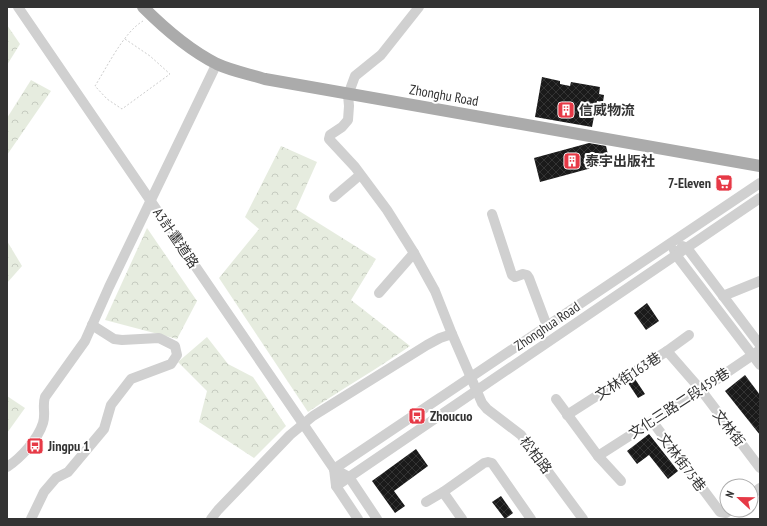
<svg xmlns="http://www.w3.org/2000/svg" width="767" height="526" font-family="'PT Sans Narrow','Noto Sans TC',sans-serif">
<style>
.forest{fill:url(#forest-crowns)}
.building{fill:url(#building-cross-hatch)}
.lines{fill:none;stroke-linecap:round;stroke-linejoin:round}
.path{stroke:#cdcdcd;stroke-width:1;stroke-dasharray:2 2;stroke-linecap:butt}
.minor{stroke:#d0d0d0;stroke-width:10}
.major{stroke:#ababab;stroke-width:12}
.labels{text-anchor:middle;stroke-width:4;stroke-linejoin:round;paint-order:stroke}
.street-label{font-size:14px;fill:#333;stroke:#fff}
.poi-label{font-size:14px;font-weight:bold;fill:#333;stroke:#fff;text-anchor:start}
</style>
<defs>
<pattern id="forest-crowns" width="20" height="18" patternUnits="userSpaceOnUse"><rect width="20" height="18" fill="#e6ecdf"/><path d="M2 6a3 3 0 1 1 6 0M12 15a3 3 0 1 1 6 0" fill="none" stroke="#c6cbc0"/></pattern>
<pattern id="building-cross-hatch" width="8" height="8" patternUnits="userSpaceOnUse"><rect width="8" height="8" fill="#1a1a1a"/><path d="M0 0l8 8M0 8l8-8" fill="none" stroke="#333"/></pattern>
</defs>
<rect width="100%" height="100%" fill="#fff"/>
<g class="forest">
<polygon points="7,25 20,44 7,65"/>
<polygon points="31,80 51,91 7,155 7,118"/>
<path d="M281 146 317 162 296 209 376 259 351 300 410 346C377 369 342 389 308 412L219 278 259 229 245 217Z"/>
<polygon points="147,228 197,301 177,339 105,320"/>
<polygon points="7,241 22,266 7,283"/>
<polygon points="207,337 228,364 253,377 286,426 254,458 199,422 207,391 178,362"/>
<polygon points="7,396 25,408 7,433"/>
</g>
<g class="building">
<polygon points="542,77 560,81 560,84 570,86 571,82 600,87 599,94 604,95 603,102 597,101 592,127 535,117"/>
<polygon points="589,143 606,146 610,163 540,182 534,158"/>
<polygon points="647,303 659,321 646,330 634,313"/>
<polygon points="745,375 760,395 760,435 725,391"/>
<polygon points="635,379 645,394 638,398 628,383"/>
<polygon points="649,434 678,471 668,479 649,455 637,464 627,451"/>
<polygon points="416,449 428,466 394,491 405,506 395,513 372,481"/>
<polygon points="501,496 513,513 505,519 492,502"/>
</g>
<g class="lines">
<path class="path" d="M125 39 150 56 170 74 122 109 107 99 95 86C107 67 124 32 143 21"/>
<g class="minor">
<polyline points="18,7 334,469 349,477 377,519"/>
<polyline points="419,7 381,55 355,76 348,95 349,106 348,120 342,127 330,135 329,139 355,167 387,210 414,253 435,291 452,334"/>
<polyline points="334,197 360,175"/>
<polyline points="492,214 512,275 515,277 523,274 527,275 529,278 547,326"/>
<polyline points="682,246 687,248 760,345"/>
<polyline points="674,250 676,255 760,365"/>
<polyline points="379,293 414,253"/>
<polyline points="723,296 760,281"/>
<polyline points="667,351 701,390 760,468"/>
<polyline points="556,399 598,456 621,481"/>
<polyline points="567,415 667,351 689,335"/>
<polyline points="652,421 720,512 726,513 730,510"/>
<polyline points="598,456 701,390 760,350"/>
<path d="M7 467C21 458 38 439 43 423 46 414 42 406 45 397L85 341 109 287 217 63"/>
<polyline points="334,469 760,183"/>
<polyline points="334,469 336,486 358,519"/>
<polyline points="336,486 760,198"/>
<polyline points="443,492 462,519"/>
<polyline points="751,495 760,488"/>
<polyline points="426,502 443,492 484,463 488,462 492,463 531,519"/>
<polyline points="31,519 44,492 56,478 68,472 104,429 111,405 131,379 171,364 177,355 175,346 159,338 122,340 114,339 92,325"/>
<polyline points="211,519 218,510 290,435 313,416 427,345 440,338 452,334 482,403 487,409 521,435 583,519"/>
</g>
<path class="major" d="M143 7C165 29 189 50 217 64 232 71 249 74 265 79L760 166"/>
</g>
<defs>
<g id="building-square" transform="scale(0.9)"><rect x="-9" y="-9" width="18" height="18" rx="4" fill="#e63946" stroke="#fff"/><path d="M-4-6H4V6H1V3H-1V6H-4ZM-2.5-4.3h1.7v1.8h-1.7ZM.8-4.3h1.7v1.8H.8ZM-2.5-1h1.7V.8h-1.7ZM.8-1h1.7V.8H.8Z" fill="#fff"/></g>
<g id="supermarket-square" transform="scale(0.9)"><rect x="-9" y="-9" width="18" height="18" rx="4" fill="#e63946" stroke="#fff"/><path d="M-6-5.5h2.5l.6 2H6L4.5 2H-2.5L-4.4-4H-6ZM-1.5 3.2a1.3 1.3 0 1 0 .1 0ZM3 3.2a1.3 1.3 0 1 0 .1 0Z" fill="#fff"/></g>
<g id="bus-square" transform="scale(0.9)"><rect x="-9" y="-9" width="18" height="18" rx="4" fill="#e63946" stroke="#fff"/><path d="M-5-6H5V4H4V6H2V4H-2V6H-4V4H-5ZM-3.5-4V0h7V-4ZM-3.5 1.2v1.5H-2V1.2ZM2 1.2v1.5H3.5V1.2Z" fill="#fff"/></g>
</defs>
<g fill-rule="evenodd">
<use href="#building-square" x="566" y="110"/>
<use href="#building-square" x="572" y="161"/>
<use href="#supermarket-square" x="724" y="183"/>
<use href="#bus-square" x="417" y="416"/>
<use href="#bus-square" x="35" y="446"/>
</g>
<g class="labels">
<g class="street-label">
<text transform="translate(444 95) rotate(10)" y="5">Zhonghu Road</text>
<text transform="translate(176 238) rotate(56)" y="5">A3計畫道路</text>
<text transform="translate(547 326) rotate(-34)" y="5">Zhonghua Road</text>
<text transform="translate(628 376) rotate(-33)" y="5">文林街163巷</text>
<text transform="translate(679 403) rotate(-33)" y="5">文化三路二段459巷</text>
<text transform="translate(729 428) rotate(52)" y="5">文林街</text>
<text transform="translate(536 455) rotate(53)" y="5">松柏路</text>
<text transform="translate(682 462) rotate(53)" y="5">文林街75巷</text>
</g>
<g class="poi-label">
<text x="579" y="115">信威物流</text>
<text x="585" y="166">泰宇出版社</text>
<text x="711" y="188" text-anchor="end">7-Eleven</text>
<text x="430" y="421">Zhoucuo</text>
<text x="48" y="451">Jingpu 1</text>
</g>
</g>
<rect width="767" height="526" fill="none" stroke="#333333" stroke-width="16"/>
<g transform="translate(739 498) rotate(292)"><circle r="19" fill="#ffffff" stroke="#adadad"/>
<path d="M0-3L7 15L0 10L-7 15Z" fill="#e63946"/>
<text y="-6" font-size="11" font-weight="bold" text-anchor="middle" fill="#333333">N</text>
</g>
</svg>
